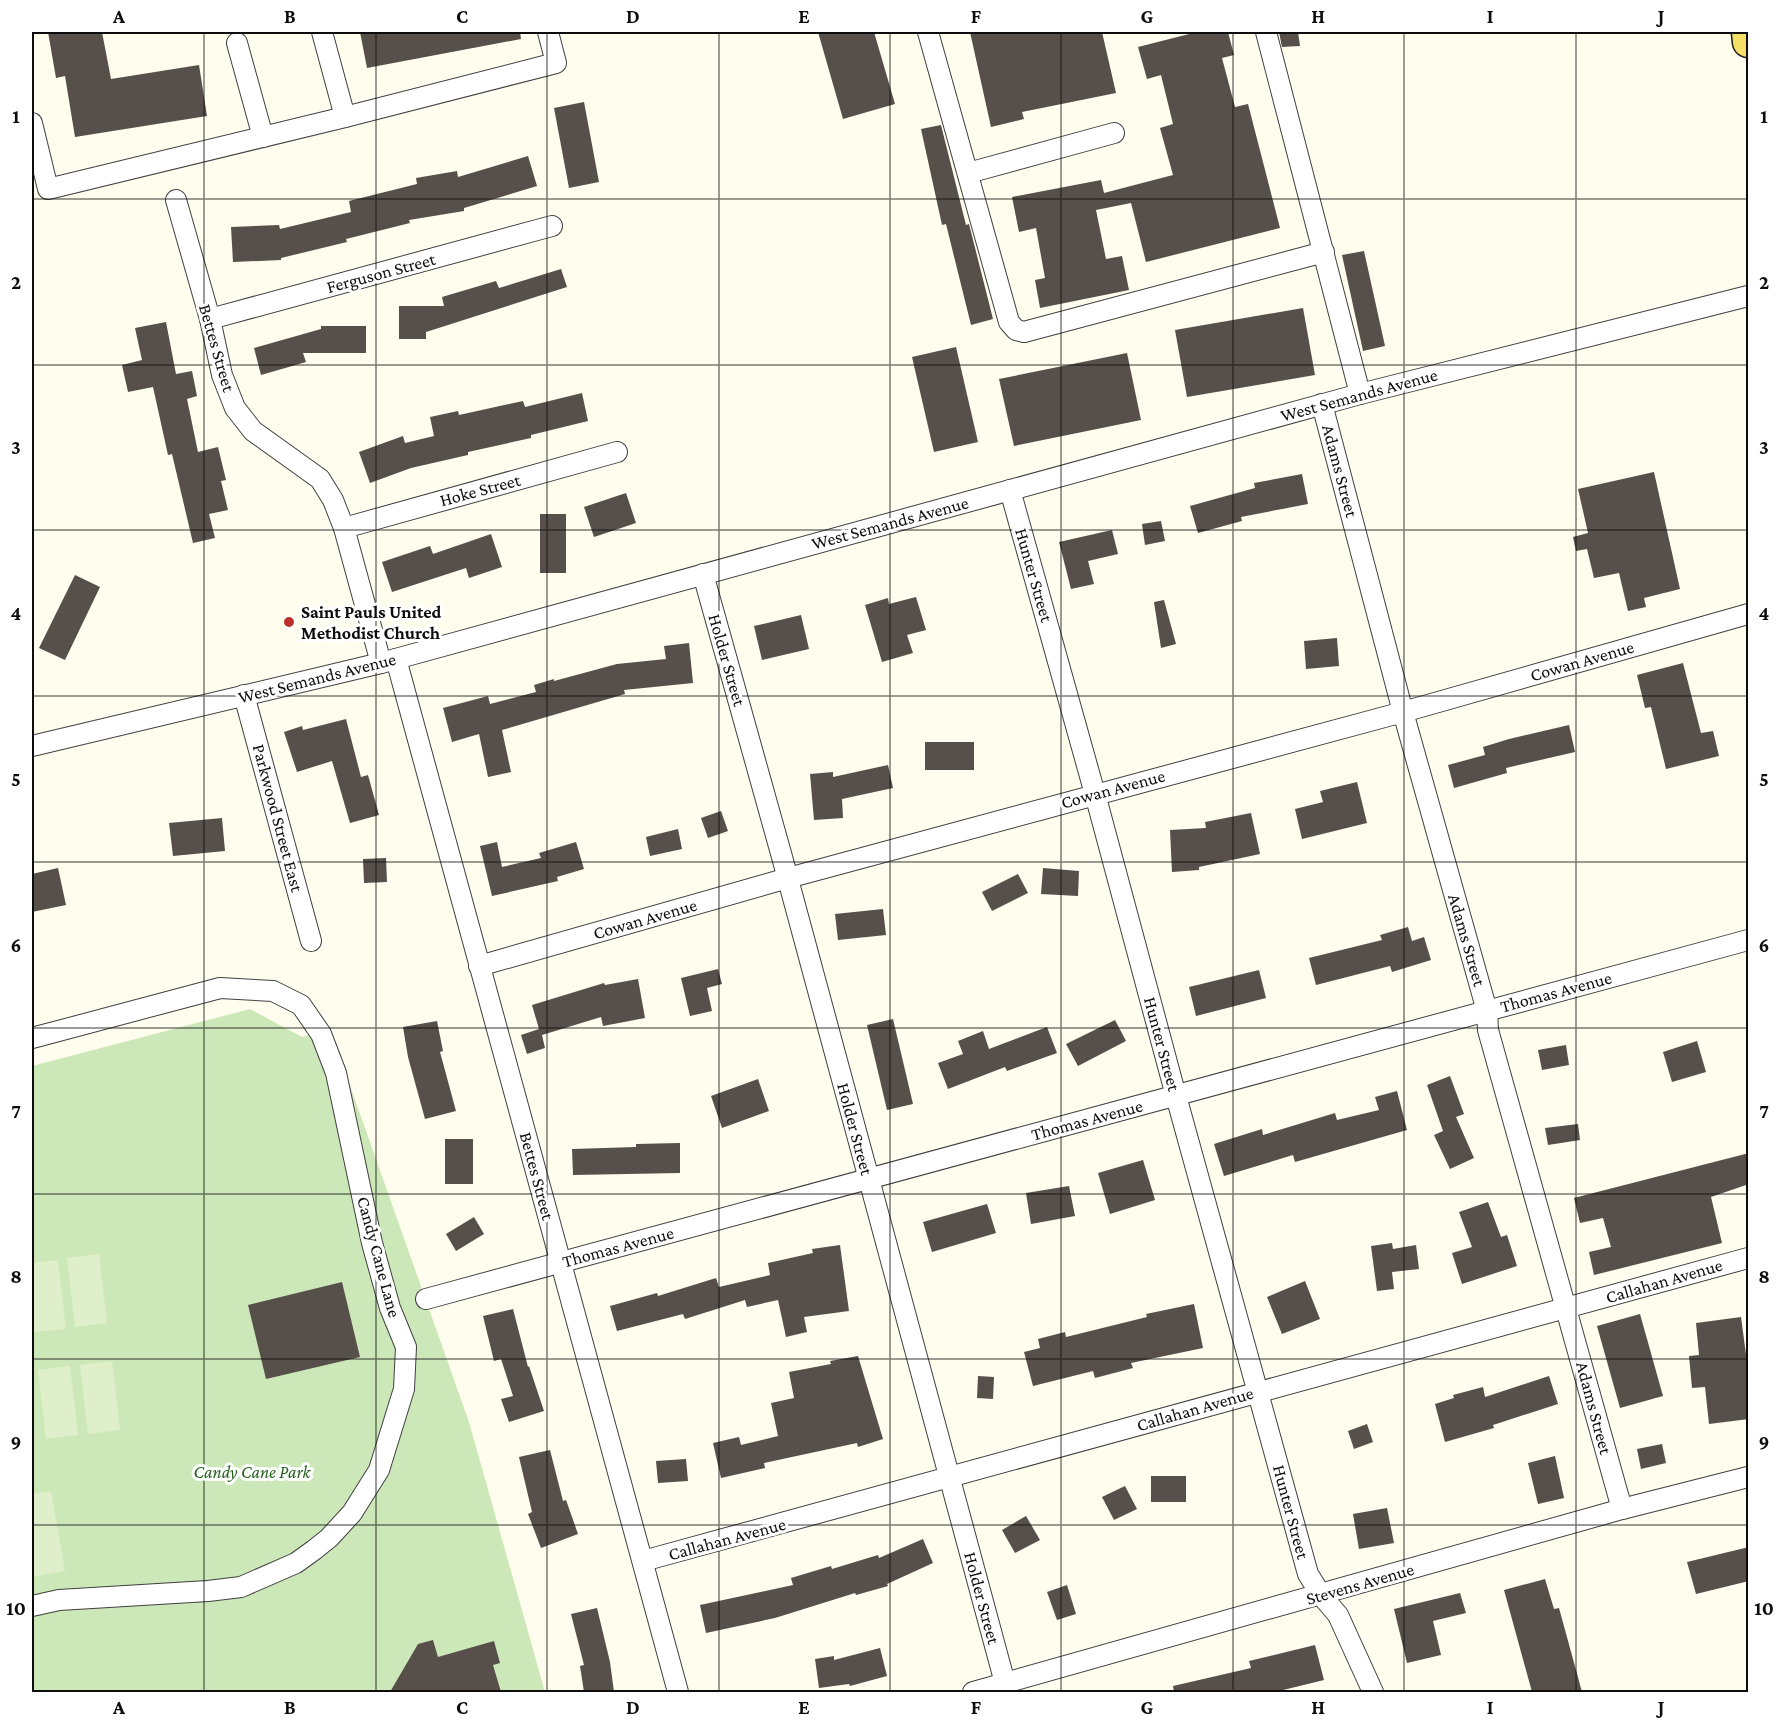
<svg xmlns="http://www.w3.org/2000/svg" width="1780" height="1724" font-family="'Crimson Pro',serif">
<style>
.green{fill:#cde8b8}
.pitch{fill:#dfefca}
.building{fill:#564f4a}
.lines{fill:none;stroke-linecap:round;stroke-linejoin:round}
.street-casing{stroke:#404040;stroke-width:22}
.primary-casing{stroke:#1e1e1e;stroke-width:33}
.street{stroke:#fff;stroke-width:20}
.primary{stroke:#f5e067;stroke-width:30}
.grid{fill:none;stroke:#0d0d0d;stroke-width:1.5;stroke-opacity:0.55}
.poi-dot{fill:#ba2f28;stroke:#fff;stroke-width:2}
.labels{text-anchor:middle;stroke-width:6;stroke-linejoin:round;paint-order:stroke}
.street-label{font-size:18px;fill:#0d0d0d;stroke:#fff}
.poi-label{font-size:18px;font-weight:bold;fill:#0d0d0d;stroke:#fff;text-anchor:start}
.park-label{font-size:18px;font-style:italic;fill:#27631f;stroke:#fff}
.neatline{fill:none;stroke:#0d0d0d;stroke-width:2}
.grid-label{font-size:20px;text-anchor:middle;font-weight:bold;fill:#0d0d0d}
</style>
<rect width="100%" height="100%" fill="#fffdee"/>
<polygon class="green" points="250,1009 302,1037 330,1029 469,1422 545,1692 32,1692 32,1066"/>
<g class="pitch">
<polygon points="99,1254 107,1323 75,1327 67,1258"/>
<polygon points="58,1260 66,1329 33,1332 32,1263"/>
<polygon points="112,1361 120,1430 88,1434 80,1365"/>
<polygon points="70,1366 78,1435 46,1439 38,1370"/>
<polygon points="51,1491 65,1571 32,1577 32,1494"/>
</g>
<g class="building">
<polygon points="48,32 102,32 111,79 199,65 207,116 75,137 65,76 56,78"/>
<polygon points="360,32 520,32 521,39 367,68"/>
<polygon points="818,32 874,32 895,104 843,119"/>
<polygon points="970,32 1102,32 1116,93 1022,112 1024,119 991,127"/>
<polygon points="1197,32 1228,32 1234,55 1222,58 1235,107 1248,104 1280,228 1146,262 1131,203 1096,210 1106,259 1122,256 1129,290 1040,308 1035,280 1045,278 1036,228 1019,232 1012,197 1101,180 1104,193 1173,175 1160,128 1173,124 1161,75 1147,79 1138,47"/>
<polygon points="1279,32 1298,32 1300,46 1282,47"/>
<polygon points="584,102 599,182 569,188 554,108"/>
<polygon points="941,125 966,225 969,224 993,319 971,325 946,224 942,225 921,129"/>
<polygon points="528,156 537,186 464,208 464,211 409,220 410,223 346,239 347,242 281,258 281,260 233,262 231,227 279,225 280,229 351,212 349,201 417,184 416,178 457,171 458,177"/>
<polygon points="1364,251 1385,346 1363,351 1342,255"/>
<polygon points="561,269 567,287 426,332 426,339 399,339 399,306 444,306 442,297 496,281 499,288"/>
<polygon points="1303,308 1315,375 1187,397 1175,330"/>
<polygon points="166,322 176,374 192,371 197,396 187,399 198,452 218,447 226,480 221,481 228,510 209,514 215,538 193,543 172,454 168,455 153,387 128,392 122,365 142,360 135,328"/>
<polygon points="321,326 366,326 366,353 303,353 306,362 261,375 254,348 321,329"/>
<polygon points="956,347 978,442 934,452 912,357"/>
<polygon points="1127,353 1141,420 1014,446 999,379"/>
<polygon points="582,393 588,421 531,435 531,438 468,452 468,455 411,468 370,483 359,452 403,436 405,443 434,436 430,417 458,411 459,415 523,401 525,407"/>
<polygon points="1654,472 1680,589 1644,598 1646,607 1628,611 1619,573 1594,578 1587,549 1576,551 1573,537 1588,533 1578,489"/>
<polygon points="1302,474 1308,504 1241,517 1242,521 1198,533 1190,506 1255,488 1254,483"/>
<polygon points="626,493 636,523 594,537 584,507"/>
<rect x="540" y="514" width="26" height="59"/>
<polygon points="1161,521 1165,541 1145,545 1142,524"/>
<polygon points="1112,530 1118,554 1088,561 1094,584 1071,589 1059,542"/>
<polygon points="491,534 502,567 469,578 466,568 392,592 382,562 430,546 433,554"/>
<polygon points="75,575 100,587 65,660 39,648"/>
<polygon points="916,597 926,630 907,635 913,653 882,662 865,605 888,598 889,604"/>
<polygon points="1164,600 1176,644 1161,648 1154,602"/>
<polygon points="801,615 809,649 762,660 754,626"/>
<polygon points="1337,638 1339,666 1306,669 1304,641"/>
<polygon points="689,643 693,683 624,690 625,694 502,730 511,772 488,777 479,734 452,742 443,708 488,696 490,704 536,692 534,685 554,679 554,681 617,664 666,659 664,646"/>
<polygon points="1683,663 1701,733 1713,731 1719,756 1666,769 1651,707 1645,708 1637,675"/>
<polygon points="346,719 361,777 368,775 379,815 350,823 332,761 297,772 284,732 302,726 303,730"/>
<polygon points="1569,725 1575,752 1506,768 1507,773 1454,788 1448,765 1485,755 1483,747 1509,739"/>
<rect x="925" y="742" width="49" height="28"/>
<polygon points="888,765 893,788 842,799 843,818 814,820 810,774 833,772 833,777"/>
<polygon points="1357,782 1367,823 1302,839 1295,809 1323,802 1320,791"/>
<polygon points="721,811 728,831 708,838 701,818"/>
<polygon points="1251,813 1260,854 1199,867 1199,870 1172,872 1170,830 1206,828 1205,822"/>
<polygon points="222,818 225,851 173,856 169,823"/>
<polygon points="678,829 682,849 650,856 646,837"/>
<polygon points="497,842 502,867 541,858 539,853 576,842 584,869 557,877 558,881 492,896 480,846"/>
<polygon points="386,858 387,882 364,883 363,859"/>
<polygon points="58,868 66,905 32,912 32,874"/>
<polygon points="1043,868 1079,871 1078,896 1041,894"/>
<polygon points="1018,874 1028,893 992,911 982,892"/>
<polygon points="883,909 886,935 838,940 835,914"/>
<polygon points="1408,927 1412,941 1424,937 1431,960 1392,972 1390,966 1316,985 1309,958 1382,940 1380,935"/>
<polygon points="718,969 722,984 707,988 712,1011 690,1016 681,978"/>
<polygon points="1259,970 1266,998 1196,1016 1189,987"/>
<polygon points="638,979 645,1018 603,1026 601,1017 542,1035 545,1048 527,1054 521,1035 539,1029 532,1005 604,983 605,985"/>
<polygon points="893,1019 913,1104 887,1110 867,1025"/>
<polygon points="1115,1020 1126,1041 1078,1066 1066,1044"/>
<polygon points="437,1021 443,1051 440,1052 456,1111 425,1119 408,1057 403,1027"/>
<polygon points="1047,1027 1057,1053 1007,1071 1005,1067 948,1089 938,1063 963,1054 958,1041 983,1031 989,1049"/>
<polygon points="1697,1041 1706,1072 1672,1082 1663,1052"/>
<polygon points="1566,1045 1569,1065 1542,1070 1538,1050"/>
<polygon points="1450,1076 1464,1114 1456,1117 1474,1158 1450,1169 1434,1135 1443,1131 1427,1085"/>
<polygon points="758,1079 769,1111 722,1128 711,1096"/>
<polygon points="1397,1091 1407,1130 1295,1162 1293,1155 1224,1176 1214,1144 1262,1129 1263,1135 1335,1113 1337,1120 1379,1110 1375,1097"/>
<polygon points="1578,1124 1580,1140 1548,1145 1545,1128"/>
<rect x="445" y="1139" width="28" height="45"/>
<polygon points="680,1143 680,1173 573,1175 572,1149 636,1147 636,1144"/>
<polygon points="1749,1153 1749,1184 1711,1197 1722,1243 1594,1275 1589,1252 1611,1247 1603,1218 1580,1223 1574,1198"/>
<polygon points="1143,1160 1155,1200 1110,1214 1098,1173"/>
<polygon points="1069,1186 1075,1216 1031,1224 1026,1193"/>
<polygon points="1488,1202 1501,1237 1507,1235 1517,1266 1462,1284 1452,1253 1472,1247 1459,1212"/>
<polygon points="987,1204 996,1233 932,1252 923,1222"/>
<polygon points="474,1217 484,1234 456,1251 446,1234"/>
<polygon points="1392,1243 1393,1249 1416,1245 1419,1269 1392,1272 1394,1289 1377,1291 1371,1246"/>
<polygon points="840,1245 849,1311 804,1317 807,1332 786,1337 778,1300 747,1307 745,1300 685,1319 683,1314 617,1331 610,1306 657,1293 658,1296 716,1278 719,1287 770,1275 768,1263 813,1253 812,1249"/>
<polygon points="1305,1281 1320,1319 1282,1334 1267,1297"/>
<polygon points="342,1282 360,1357 266,1379 248,1305"/>
<polygon points="1194,1304 1203,1348 1131,1363 1133,1368 1095,1378 1093,1371 1033,1386 1024,1352 1040,1348 1038,1339 1065,1332 1066,1337 1147,1317 1146,1314"/>
<polygon points="513,1309 528,1367 529,1366 544,1411 509,1422 501,1399 513,1396 501,1359 494,1361 483,1316"/>
<polygon points="1640,1314 1663,1396 1620,1408 1597,1326"/>
<polygon points="1741,1317 1749,1377 1749,1419 1709,1424 1705,1387 1692,1388 1689,1356 1699,1355 1696,1323"/>
<polygon points="858,1356 883,1439 858,1447 857,1443 764,1463 765,1468 721,1478 713,1443 739,1437 741,1445 778,1436 771,1403 794,1398 789,1372 831,1364 830,1361"/>
<polygon points="978,1376 994,1377 993,1399 977,1398"/>
<polygon points="1549,1376 1558,1404 1493,1425 1494,1428 1445,1442 1435,1404 1454,1398 1453,1395 1483,1387 1485,1397"/>
<polygon points="1367,1424 1373,1442 1354,1449 1348,1431"/>
<polygon points="1662,1444 1666,1463 1641,1469 1637,1449"/>
<polygon points="550,1450 563,1501 566,1500 578,1534 541,1548 528,1514 532,1512 519,1457"/>
<polygon points="1555,1456 1564,1498 1538,1504 1528,1463"/>
<polygon points="686,1459 688,1481 658,1483 656,1461"/>
<rect x="1151" y="1476" width="35" height="26"/>
<polygon points="1125,1486 1137,1509 1114,1520 1102,1497"/>
<polygon points="1387,1508 1394,1543 1359,1549 1353,1514"/>
<polygon points="1026,1516 1040,1540 1015,1553 1002,1530"/>
<polygon points="923,1539 933,1563 887,1584 888,1586 856,1595 855,1593 775,1618 706,1633 700,1605 793,1585 791,1578 831,1566 832,1569 878,1555 879,1558"/>
<polygon points="1749,1547 1749,1581 1696,1594 1687,1562"/>
<polygon points="1545,1579 1554,1609 1559,1608 1582,1692 1532,1692 1504,1590"/>
<polygon points="1067,1585 1076,1614 1057,1620 1047,1592"/>
<polygon points="1460,1593 1466,1613 1433,1621 1441,1655 1407,1663 1394,1609"/>
<polygon points="597,1608 610,1662 614,1692 584,1692 580,1666 584,1665 571,1614"/>
<polygon points="433,1640 438,1657 494,1641 500,1663 493,1665 501,1692 390,1692 418,1644"/>
<polygon points="1315,1645 1324,1680 1275,1692 1174,1692 1173,1686 1251,1668 1249,1661"/>
<polygon points="880,1648 887,1676 850,1686 849,1684 819,1688 815,1659 834,1656 834,1660"/>
</g>
<g class="lines">
<g class="street-casing">
<g id="street">
<polyline points="322,32 345,117"/>
<polyline points="928,32 1009,322 1016,330 1024,332 1324,252"/>
<polyline points="1266,32 1360,394"/>
<polyline points="237,43 263,137"/>
<polyline points="32,123 48,189 345,117 556,63 548,32"/>
<polyline points="968,173 1114,133"/>
<polyline points="176,200 210,319 222,375 235,408 253,431 320,479 333,500 344,528 381,663"/>
<polyline points="210,319 552,226"/>
<polyline points="1322,404 1403,712 1487,1011 1488,1030 1622,1509"/>
<polyline points="1010,490 1095,794 1176,1096 1308,1574 1321,1595 1338,1615 1373,1692"/>
<polyline points="344,528 617,452"/>
<polyline points="703,574 782,857 1005,1683"/>
<polyline points="396,659 678,1692"/>
<polyline points="244,695 311,941"/>
<polyline points="32,746 381,663 1360,394 1748,296"/>
<polyline points="479,966 788,878 1403,712 1748,614"/>
<polyline points="32,1038 220,988 273,991 301,1005 321,1034 336,1073 372,1243 390,1308 406,1347 404,1389 379,1470 352,1513 329,1538 314,1550 296,1563 241,1587 208,1591 59,1600 32,1606"/>
<polyline points="426,1299 1748,940"/>
<polyline points="643,1561 1748,1258"/>
<polyline points="973,1692 1622,1509 1748,1477"/>
</g>
</g>
<g class="primary-casing">
<polyline id="primary" points="1747,32 1748,42"/>
</g>
<use href="#street" class="street"/>
<use href="#primary" class="primary"/>
</g>
<path class="grid" d="M204 32V1692M376 32V1692M547 32V1692M719 32V1692M890 32V1692M1061 32V1692M1233 32V1692M1404 32V1692M1576 32V1692M32 199H1748M32 365H1748M32 530H1748M32 696H1748M32 862H1748M32 1028H1748M32 1194H1748M32 1359H1748M32 1525H1748"/>
<circle class="poi-dot" cx="289" cy="622" r="6"/>
<g class="labels">
<g class="street-label">
<text transform="translate(381 273) rotate(-15)" y="6">Ferguson Street</text>
<text transform="translate(217 348) rotate(74)" y="6">Bettes Street</text>
<text transform="translate(1359 395) rotate(-15)" y="6">West Semands Avenue</text>
<text transform="translate(1340 471) rotate(75)" y="6">Adams Street</text>
<text transform="translate(480 490) rotate(-15)" y="6">Hoke Street</text>
<text transform="translate(890 523) rotate(-15)" y="6">West Semands Avenue</text>
<text transform="translate(1034 575) rotate(74)" y="6">Hunter Street</text>
<text transform="translate(727 660) rotate(74)" y="6">Holder Street</text>
<text transform="translate(1582 661) rotate(-16)" y="6">Cowan Avenue</text>
<text transform="translate(317 678) rotate(-14)" y="6">West Semands Avenue</text>
<text transform="translate(1113 789) rotate(-15)" y="6">Cowan Avenue</text>
<text transform="translate(278 818) rotate(75)" y="6">Parkwood Street East</text>
<text transform="translate(645 919) rotate(-16)" y="6">Cowan Avenue</text>
<text transform="translate(1467 940) rotate(74)" y="6">Adams Street</text>
<text transform="translate(1556 992) rotate(-15)" y="6">Thomas Avenue</text>
<text transform="translate(1162 1044) rotate(75)" y="6">Hunter Street</text>
<text transform="translate(1087 1120) rotate(-15)" y="6">Thomas Avenue</text>
<text transform="translate(855 1129) rotate(75)" y="6">Holder Street</text>
<text transform="translate(537 1176) rotate(75)" y="6">Bettes Street</text>
<text transform="translate(618 1247) rotate(-15)" y="6">Thomas Avenue</text>
<text transform="translate(379 1257) rotate(75)" y="6">Candy Cane Lane</text>
<text transform="translate(1664 1281) rotate(-16)" y="6">Callahan Avenue</text>
<text transform="translate(1594 1408) rotate(75)" y="6">Adams Street</text>
<text transform="translate(1195 1409) rotate(-16)" y="6">Callahan Avenue</text>
<text transform="translate(1291 1512) rotate(75)" y="6">Hunter Street</text>
<text transform="translate(727 1539) rotate(-15)" y="6">Callahan Avenue</text>
<text transform="translate(1360 1584) rotate(-16)" y="6">Stevens Avenue</text>
<text transform="translate(982 1598) rotate(75)" y="6">Holder Street</text>
</g>
<g class="poi-label">
<text x="301" y="618">Saint Pauls United<tspan x="301" dy="21">Methodist Church</tspan></text>
</g>
<g class="park-label">
<text x="252" y="1478">Candy Cane Park</text>
</g>
</g>
<rect width="1780" height="1724" fill="none" stroke="#ffffff" stroke-width="66"/>
<rect x="33" y="33" width="1714" height="1658" class="neatline"/>
<g class="grid-label">
<text x="119" y="23">A</text>
<text x="290" y="23">B</text>
<text x="462" y="23">C</text>
<text x="633" y="23">D</text>
<text x="804" y="23">E</text>
<text x="976" y="23">F</text>
<text x="1147" y="23">G</text>
<text x="1318" y="23">H</text>
<text x="1490" y="23">I</text>
<text x="1661" y="23">J</text>
<text x="16" y="123">1</text>
<text x="1764" y="123">1</text>
<text x="16" y="289">2</text>
<text x="1764" y="289">2</text>
<text x="16" y="454">3</text>
<text x="1764" y="454">3</text>
<text x="16" y="620">4</text>
<text x="1764" y="620">4</text>
<text x="16" y="786">5</text>
<text x="1764" y="786">5</text>
<text x="16" y="952">6</text>
<text x="1764" y="952">6</text>
<text x="16" y="1118">7</text>
<text x="1764" y="1118">7</text>
<text x="16" y="1283">8</text>
<text x="1764" y="1283">8</text>
<text x="16" y="1449">9</text>
<text x="1764" y="1449">9</text>
<text x="16" y="1615">10</text>
<text x="1764" y="1615">10</text>
<text x="119" y="1714">A</text>
<text x="290" y="1714">B</text>
<text x="462" y="1714">C</text>
<text x="633" y="1714">D</text>
<text x="804" y="1714">E</text>
<text x="976" y="1714">F</text>
<text x="1147" y="1714">G</text>
<text x="1318" y="1714">H</text>
<text x="1490" y="1714">I</text>
<text x="1661" y="1714">J</text>
</g>
</svg>
